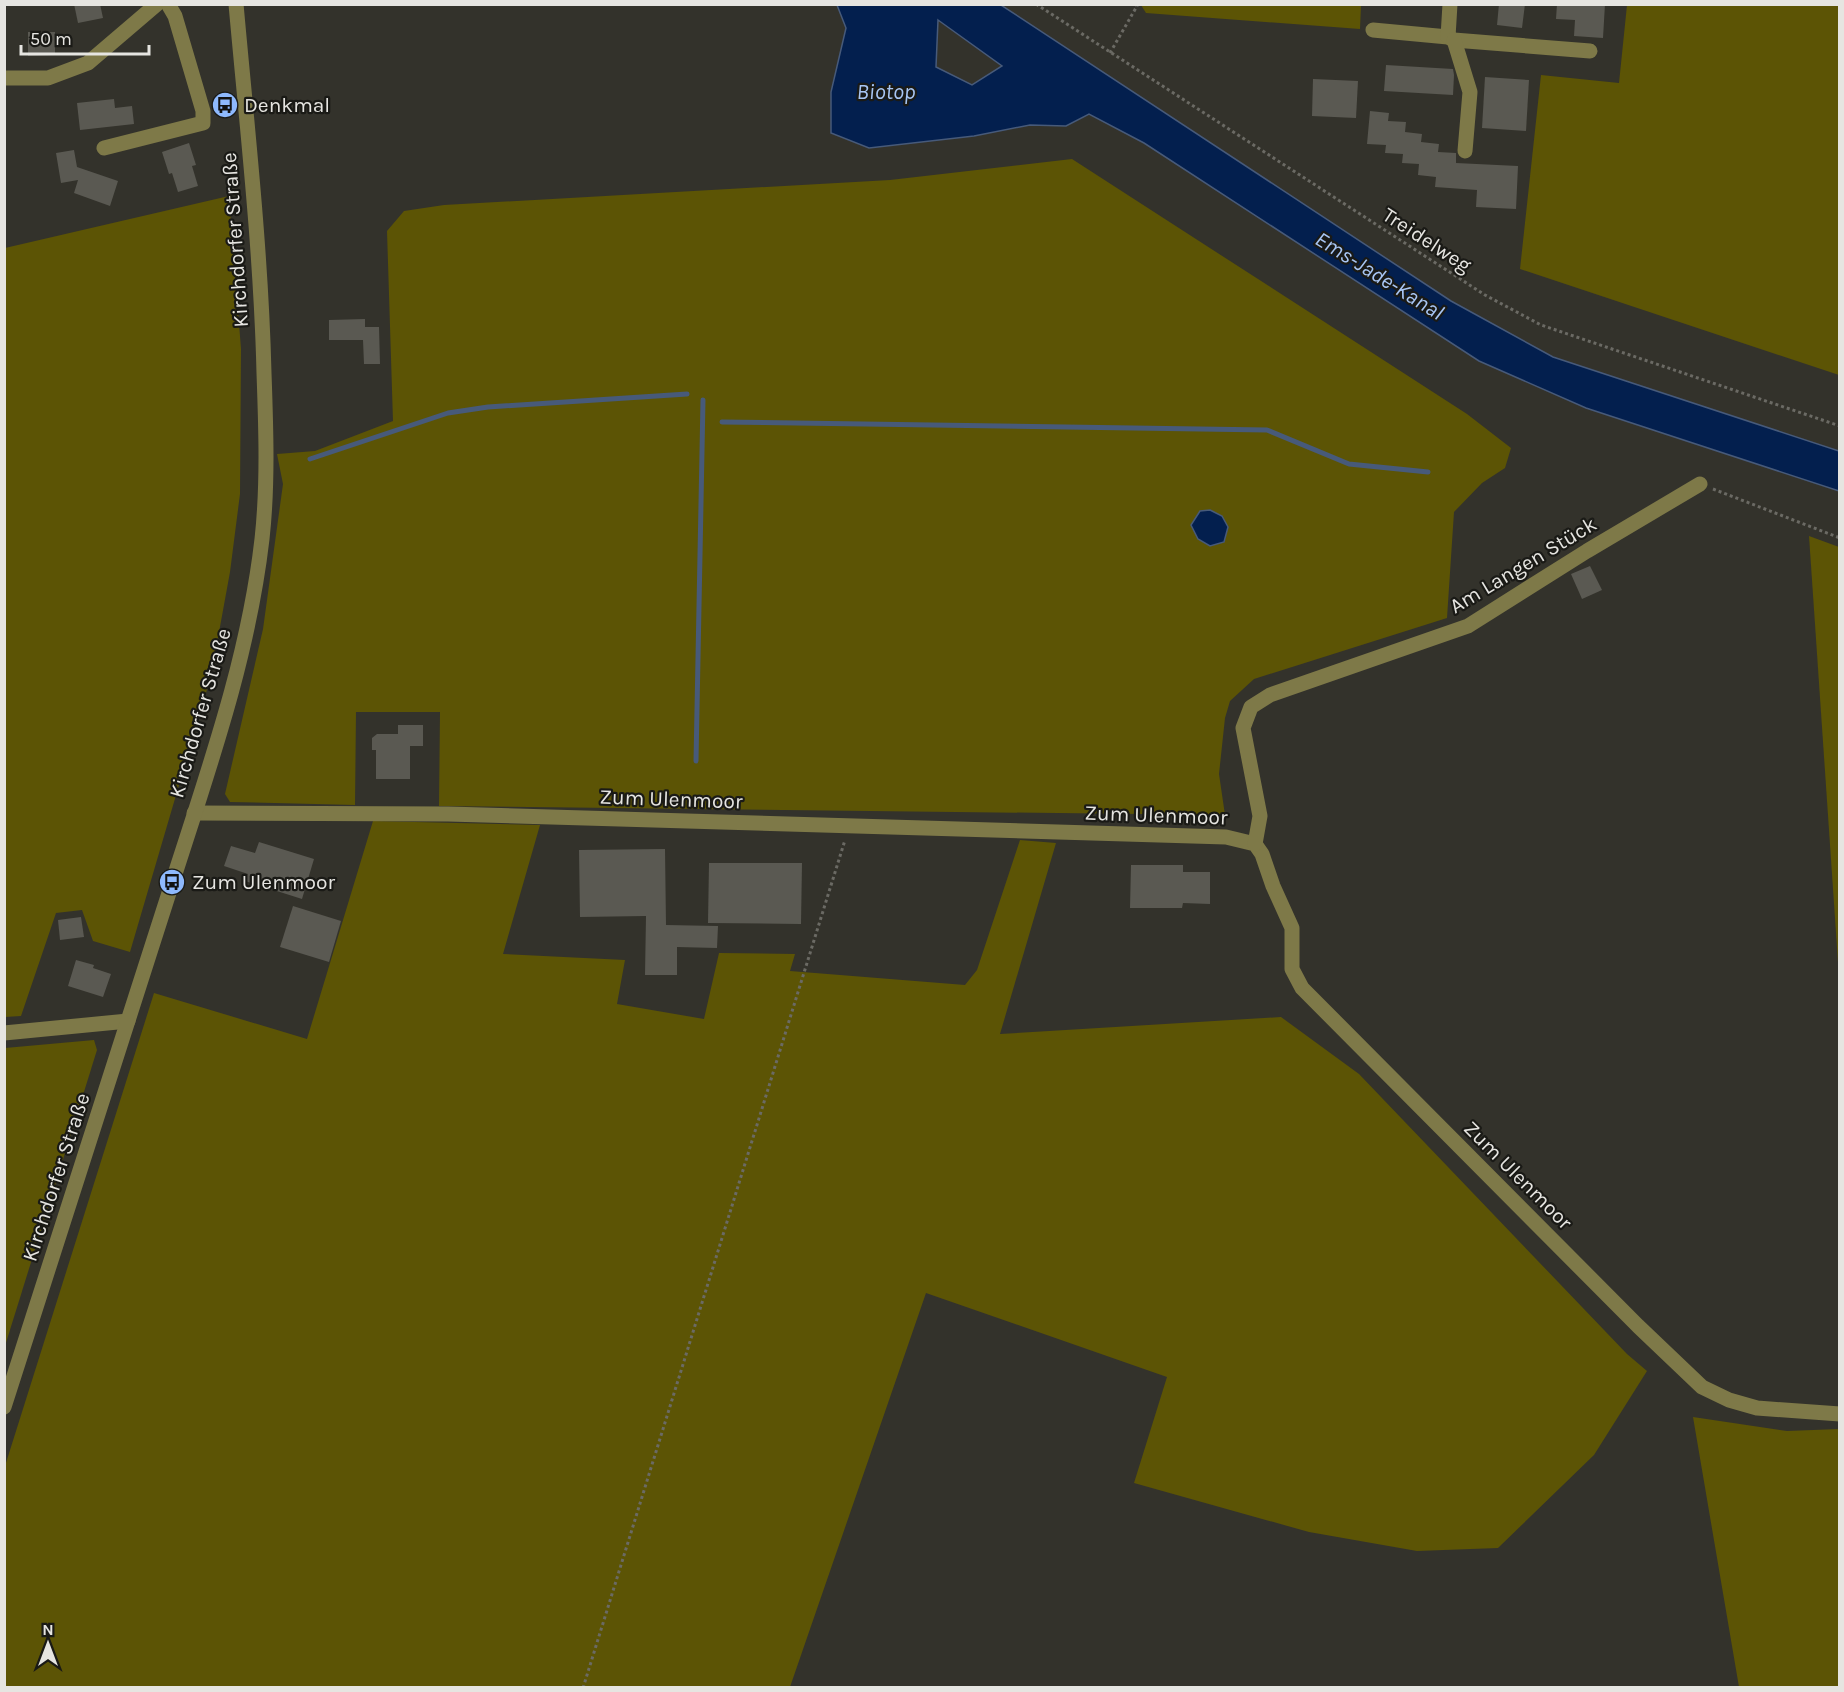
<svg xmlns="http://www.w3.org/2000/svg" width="1844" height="1692" font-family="Karla,sans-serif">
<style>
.green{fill:#5c5405}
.water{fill:#031f4e;stroke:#475a7a;stroke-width:1.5;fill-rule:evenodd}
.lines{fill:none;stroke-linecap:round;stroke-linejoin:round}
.stream{stroke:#475a7a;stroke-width:5}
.building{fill:#5a5952}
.path{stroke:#6b6a64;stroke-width:3;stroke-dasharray:3 3;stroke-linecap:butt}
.minor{stroke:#7e7948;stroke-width:15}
.labels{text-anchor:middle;stroke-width:4.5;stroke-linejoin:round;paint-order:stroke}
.poi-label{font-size:21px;fill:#e6e5e1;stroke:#1a1a16;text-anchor:start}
.street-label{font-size:21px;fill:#e6e5e1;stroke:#1a1a16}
.water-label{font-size:22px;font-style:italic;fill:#a8c6f4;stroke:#1a1a16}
</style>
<rect width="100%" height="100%" fill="#33322b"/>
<g class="green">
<polygon points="1141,5 1361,5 1360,29 1146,13"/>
<polygon points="1627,5 1839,5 1839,375 1520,269 1541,75 1619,83"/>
<polygon points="1072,159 1467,414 1511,448 1505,468 1482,483 1454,512 1447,618 1254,679 1230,701 1225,718 1219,774 1225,815 439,806 440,712 356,712 355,805 230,802 225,794 263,629 283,484 277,454 315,451 393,421 387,231 404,211 444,205 890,180"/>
<polygon points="229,196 241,349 240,494 230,572 211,676 130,952 93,941 82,910 56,913 21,1016 5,1017 5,248"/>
<polygon points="1809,536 1839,547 1839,977"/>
<polygon points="373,821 540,825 503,954 625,960 617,1004 704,1019 719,953 795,954 790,971 965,985 977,970 1020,840 1056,843 1000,1034 1281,1017 1359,1074 1627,1354 1647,1371 1594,1455 1498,1548 1417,1551 1309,1532 1134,1483 1167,1377 926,1293 790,1687 5,1688 5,1466 154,993 307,1039"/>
<polygon points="94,1040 97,1050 5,1346 5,1048"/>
<polygon points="1693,1417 1787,1431 1839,1429 1839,1687 1739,1687"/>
</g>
<g class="water">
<path d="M837 5H1001L1451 301 1553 357 1839 451V491L1586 408 1479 361 1144 143 1089 114 1066 126 1030 125 974 136 869 148 831 133V92L846 28ZM938 20 1002 66 972 85 936 67Z"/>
<polygon points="1210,510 1222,516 1228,527 1224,542 1210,546 1198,539 1191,525 1200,511"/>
</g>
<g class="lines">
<g class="stream">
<polyline points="722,422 1267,430 1349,464 1428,472"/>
<polyline points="310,459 448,413 488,407 687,394"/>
<polyline points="696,761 703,400"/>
</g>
</g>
<g class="building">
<polygon points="74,4 100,4 103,18 78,23"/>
<polygon points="1499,4 1525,4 1522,28 1497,25"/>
<polygon points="1557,4 1605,4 1603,38 1574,36 1575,20 1556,19"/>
<polygon points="28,32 55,32 55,55 28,56"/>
<polygon points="1386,65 1453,69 1454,75 1453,95 1384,91"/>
<polygon points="1485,77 1529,80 1526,131 1482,128"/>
<polygon points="1313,79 1358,81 1356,118 1312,116"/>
<polygon points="114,99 115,108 132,106 134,124 80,130 77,103"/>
<polygon points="1370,111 1389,113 1388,121 1406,122 1405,132 1422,134 1421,142 1439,144 1438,152 1456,153 1456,163 1518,166 1516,209 1476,207 1477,190 1435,187 1436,177 1418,175 1419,164 1402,163 1403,154 1385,153 1386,145 1367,144"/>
<polygon points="189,143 196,165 192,166 198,186 178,192 172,173 169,174 162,152"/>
<polygon points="74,150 77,167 118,181 110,206 74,193 78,180 61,183 56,153"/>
<polygon points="365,319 365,327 379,327 380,364 364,364 363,340 329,340 329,320"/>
<polygon points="1590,566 1602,590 1582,599 1571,574"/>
<polygon points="398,725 423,725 423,746 410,746 410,779 376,779 376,750 372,750 372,738 377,734 398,734"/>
<polygon points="259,842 314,859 302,899 245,881 248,874 224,866 231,846 255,853"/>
<polygon points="665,849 666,925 718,926 717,948 677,947 677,975 645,975 646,916 580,917 579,850"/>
<polygon points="709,863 802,863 801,924 708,923"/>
<polygon points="1131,865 1183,865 1183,872 1210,872 1210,904 1183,903 1182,908 1130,908"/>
<polygon points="293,906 341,921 329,962 280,947"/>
<polygon points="81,917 84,937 60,940 58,920"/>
<polygon points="76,960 94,965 93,968 111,974 103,997 68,986"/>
</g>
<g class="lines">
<g class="path">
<polyline points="1036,4 1485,295 1541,325 1840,426"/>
<polyline points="1110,53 1137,6 1136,4"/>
<polyline points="1713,489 1840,538"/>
<polyline points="583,1688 845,840"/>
</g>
<g class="minor">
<polyline points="1373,30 1448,37 1454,40 1590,51"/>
<polyline points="1448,37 1450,4"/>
<polyline points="1454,40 1470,92 1465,151"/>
<polyline points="4,78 48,78 88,63 157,4"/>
<polyline points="104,148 203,123 203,111 175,16 168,4"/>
<polyline points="194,813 448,814 1226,837 1255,844 1262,854 1273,886 1292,928 1292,969 1302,988 1638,1326 1702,1387 1729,1400 1757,1408 1840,1414"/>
<polyline points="1255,844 1260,816 1243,728 1251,707 1270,695 1468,626 1587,551 1700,484"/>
<polyline points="4,1033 128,1021"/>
<path d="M4 1407C59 1237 114 1067 168 896 205 779 248 662 262 539 268 485 266 428 264 373 261 250 247 127 236 4"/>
</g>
</g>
<defs>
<g id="bus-disc" transform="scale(1.35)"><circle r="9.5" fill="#8eb9fd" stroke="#1a1a16"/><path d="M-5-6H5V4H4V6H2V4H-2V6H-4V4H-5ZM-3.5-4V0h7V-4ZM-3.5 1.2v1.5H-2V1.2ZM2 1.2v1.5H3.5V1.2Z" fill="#111"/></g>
</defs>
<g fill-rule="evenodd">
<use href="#bus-disc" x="225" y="105"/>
<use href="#bus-disc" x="172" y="882"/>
</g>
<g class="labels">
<g class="poi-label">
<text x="244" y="112">Denkmal</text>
<text x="192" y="889">Zum Ulenmoor</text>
</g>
<g class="street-label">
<text transform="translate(235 240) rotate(-94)" y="7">Kirchdorfer Straße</text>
<text transform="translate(1427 240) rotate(33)" y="7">Treidelweg</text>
<text transform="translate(1523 565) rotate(-31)" y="7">Am Langen Stück</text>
<text transform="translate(200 713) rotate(-74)" y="7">Kirchdorfer Straße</text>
<text transform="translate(671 799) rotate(2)" y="7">Zum Ulenmoor</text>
<text transform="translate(1156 815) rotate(2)" y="7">Zum Ulenmoor</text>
<text transform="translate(1518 1175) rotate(45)" y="7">Zum Ulenmoor</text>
<text transform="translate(56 1177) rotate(-72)" y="7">Kirchdorfer Straße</text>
</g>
<g class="water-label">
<text x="886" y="99">Biotop</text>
<text transform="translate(1380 275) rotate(32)" y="8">Ems-Jade-Kanal</text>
</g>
</g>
<rect width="1844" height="1692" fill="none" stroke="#e6e5e1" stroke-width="12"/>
<g transform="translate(48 1644)" stroke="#1a1a16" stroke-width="4.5" paint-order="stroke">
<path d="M0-4.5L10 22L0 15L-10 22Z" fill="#e6e5e1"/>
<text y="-9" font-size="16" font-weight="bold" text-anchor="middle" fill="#e6e5e1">N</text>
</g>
<path d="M21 45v9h128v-9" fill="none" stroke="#e6e5e1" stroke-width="3"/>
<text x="30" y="45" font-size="18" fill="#e6e5e1" stroke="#1a1a16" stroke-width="4.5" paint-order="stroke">50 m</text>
</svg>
